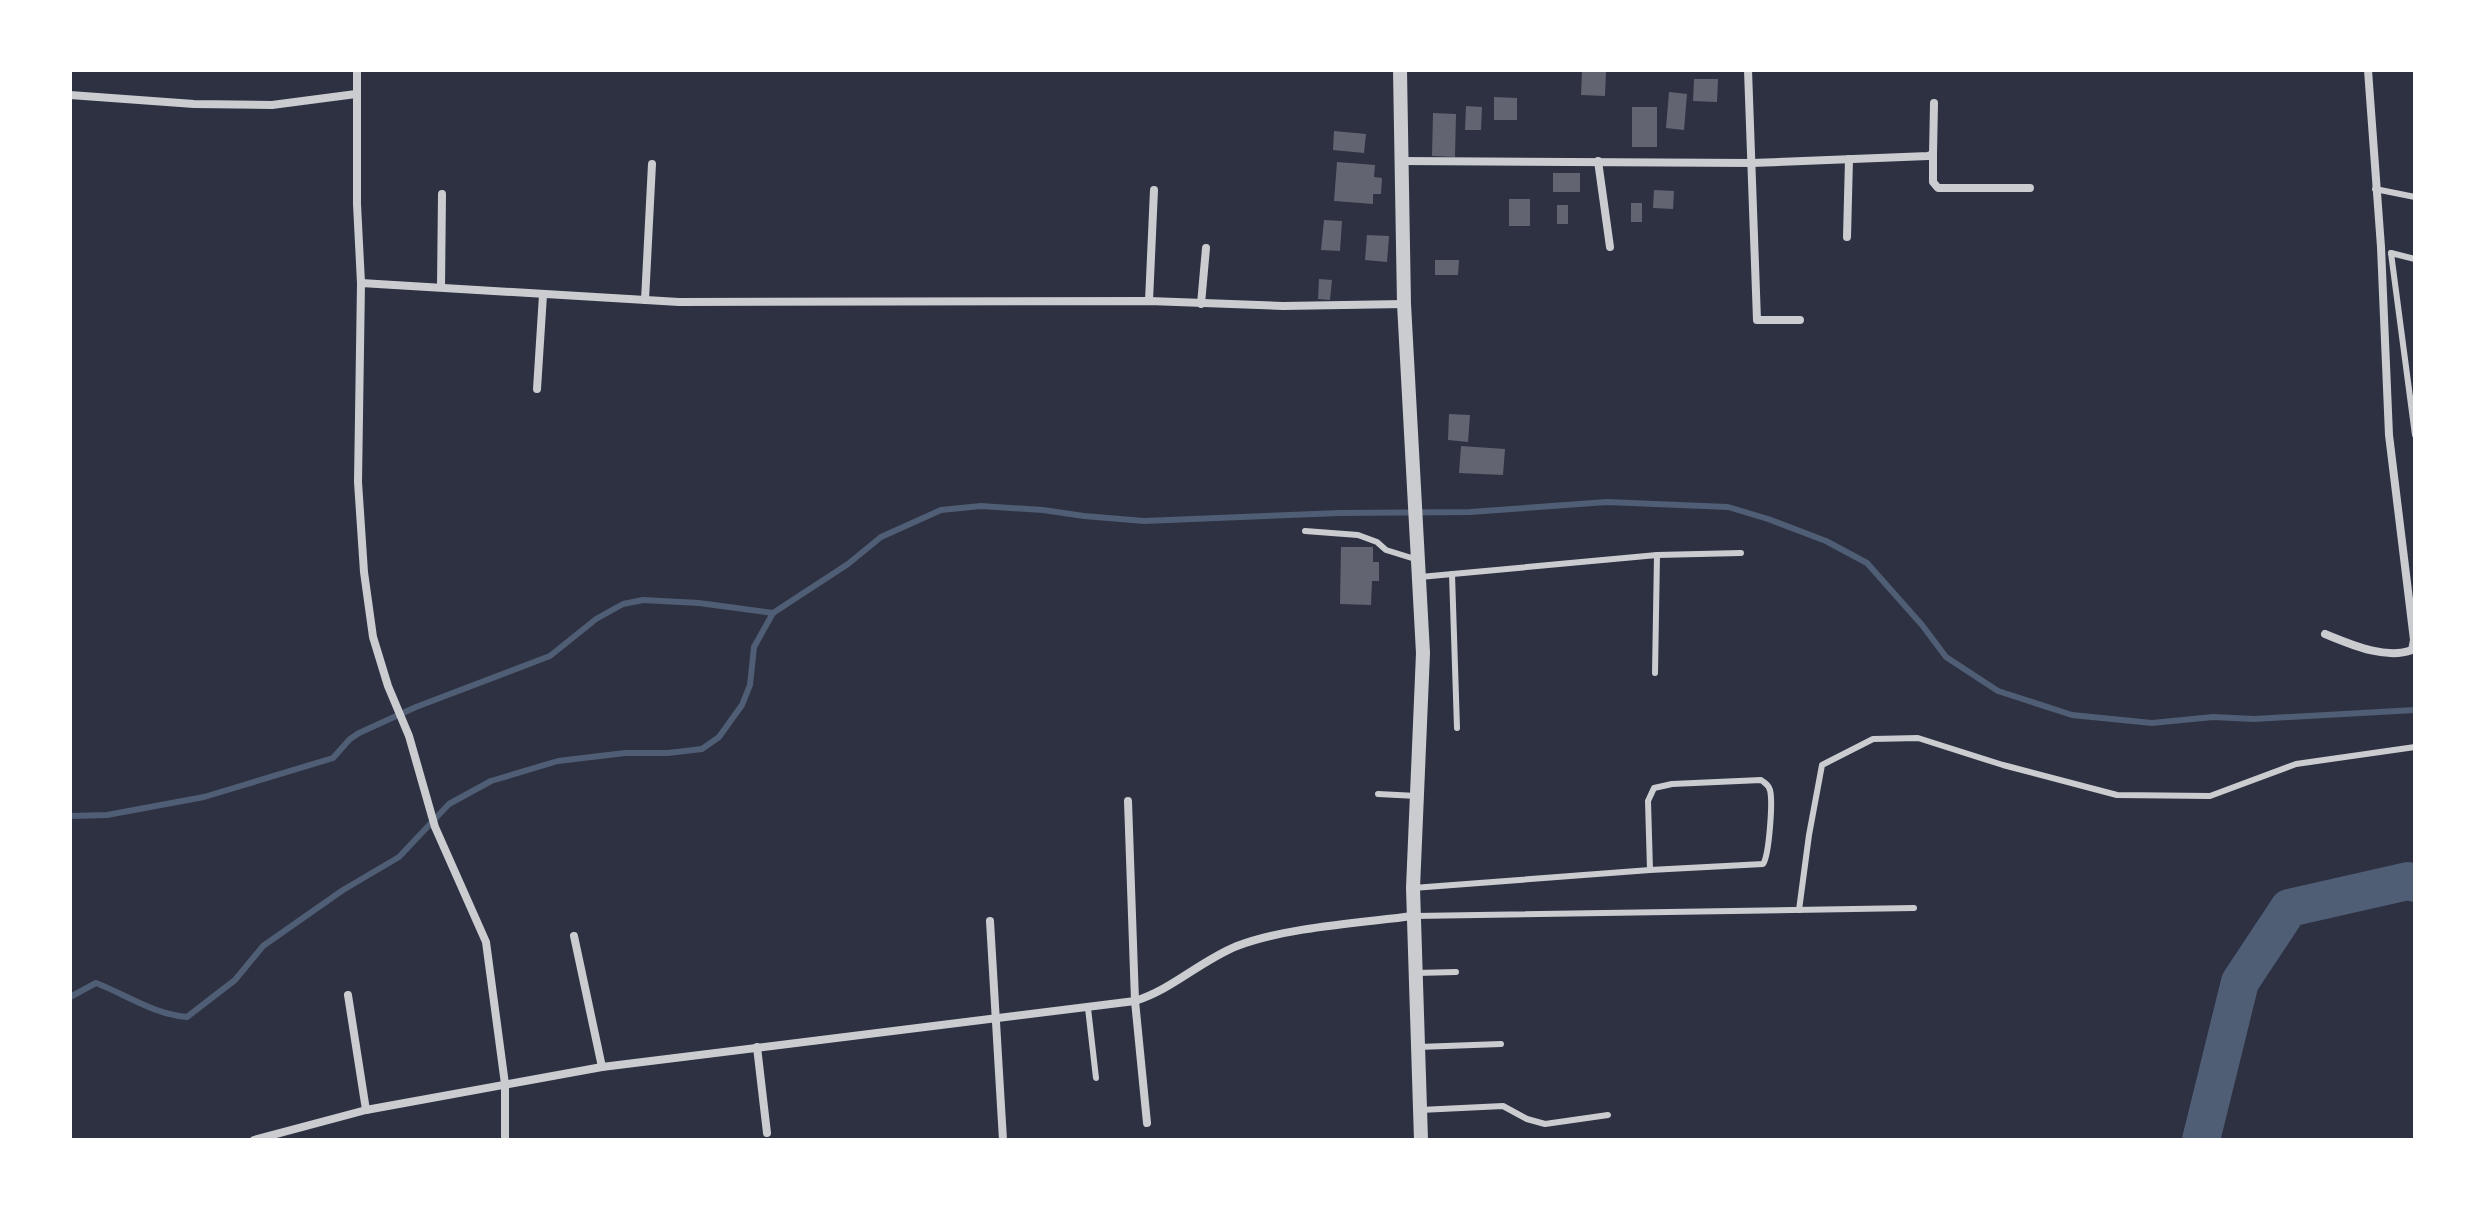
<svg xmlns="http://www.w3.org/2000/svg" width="2485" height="1210" font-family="Rubik,sans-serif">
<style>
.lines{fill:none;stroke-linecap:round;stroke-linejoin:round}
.stream{stroke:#4f5d75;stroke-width:6}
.river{stroke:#4f5d75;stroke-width:38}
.building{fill:#626471}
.service{stroke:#caccd0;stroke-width:6}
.minor{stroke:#caccd0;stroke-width:8}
.tertiary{stroke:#caccd0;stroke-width:14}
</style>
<rect width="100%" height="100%" fill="#2d3142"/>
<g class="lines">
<g class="stream">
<polyline points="70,816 107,815 204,797 333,758 350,739 359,733 416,707 550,656 596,619 623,604 643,600 699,603 773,613"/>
<path d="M70 997 96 983C127 995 153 1014 187 1017L235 980 263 946 343 890 399 857 449 804 491 781 558 761 625 753H668L702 749 719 737 742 705 750 685 754 647 773 613 848 564 881 537 941 510 981 506 1043 510 1084 516 1144 521 1340 513 1470 512 1607 502 1728 507 1768 519 1826 541 1867 563 1922 625 1946 657 1998 691 2072 715 2152 723 2213 717 2254 719 2415 710"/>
</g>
<polyline class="river" points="2201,1140 2240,982 2289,908 2408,881 2415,883"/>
</g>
<g class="building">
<polygon points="1582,70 1606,70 1605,96 1581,95"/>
<polygon points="1694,79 1718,79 1717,102 1693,101"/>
<polygon points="1669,92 1687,94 1684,130 1666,128"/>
<polygon points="1494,97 1517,98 1517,120 1494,120"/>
<polygon points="1466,106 1482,107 1481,130 1465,130"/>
<rect x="1632" y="107" width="25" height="40"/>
<polygon points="1433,113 1456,114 1455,157 1432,156"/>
<polygon points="1334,131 1366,134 1364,153 1333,150"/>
<polygon points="1337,162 1375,165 1374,177 1382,178 1381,194 1373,194 1373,204 1334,201"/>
<rect x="1553" y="173" width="27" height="19"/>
<polygon points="1654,190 1674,191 1673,209 1653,208"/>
<rect x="1509" y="199" width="21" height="27"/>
<rect x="1631" y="203" width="11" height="19"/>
<rect x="1557" y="205" width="11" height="19"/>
<polygon points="1324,220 1342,221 1340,251 1321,250"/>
<polygon points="1367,235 1389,236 1387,262 1365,260"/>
<polygon points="1435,260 1459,260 1458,275 1435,275"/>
<polygon points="1319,279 1332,280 1330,300 1318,299"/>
<polygon points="1449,414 1470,415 1468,442 1448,440"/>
<polygon points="1461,446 1505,449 1503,475 1459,473"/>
<polygon points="1341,547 1373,547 1373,562 1379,562 1379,581 1372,581 1371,605 1340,604"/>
</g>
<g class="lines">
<g class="service">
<polyline points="2375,189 2415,197"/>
<polyline points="2391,253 2415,435"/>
<polyline points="2391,253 2415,259"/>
<polyline points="1305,531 1358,535 1377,542 1386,550 1415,559"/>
<polyline points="1452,574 1457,728"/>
<polyline points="1420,577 1657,555 1741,553"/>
<polyline points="1655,673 1657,555"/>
<polyline points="1378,794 1417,796"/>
<path d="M1413 888 1650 870 1763 864C1769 856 1773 802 1770 790 1768 784 1766 784 1761 780L1672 784 1654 788 1648 801 1650 870"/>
<polyline points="1799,910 1809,835 1822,765 1873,739 1918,738 2003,765 2117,795 2210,796 2296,764 2415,747"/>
<polyline points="1414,916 1914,908"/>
<polyline points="1416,973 1456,972"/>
<polyline points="1088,1008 1096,1078"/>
<polyline points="1418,1047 1501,1044"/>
<polyline points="1420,1110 1503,1106 1527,1119 1545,1124 1608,1115"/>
</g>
<g class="minor">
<polyline points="357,70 357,204 361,283 358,482 364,572 373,637 388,686 409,736 435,827 486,942 505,1084 505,1140"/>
<polyline points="1748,70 1757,320 1800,320"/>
<polyline points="70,95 194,104 272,105 356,94"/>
<polyline points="1933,154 1933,182 1938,188 2030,188"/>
<polyline points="1402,161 1752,163 1928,156 1933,154 1934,103"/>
<polyline points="1598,161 1610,247"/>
<polyline points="1847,237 1849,159"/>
<polyline points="361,283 679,302 1149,301 1283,306 1404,304"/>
<polyline points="441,287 442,194"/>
<polyline points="645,300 652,164"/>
<polyline points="1149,301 1154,190"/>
<polyline points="1201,304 1206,248"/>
<polyline points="537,389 543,295"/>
<path d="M2325 634C2350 644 2385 660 2412 650L2414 640 2389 435 2381 247 2368 70"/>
<polyline points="1128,801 1135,1001 1147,1123"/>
<polyline points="990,921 1003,1140"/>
<polyline points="574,936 602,1067"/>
<polyline points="348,995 366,1110"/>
<polyline points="757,1047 767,1133"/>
<path d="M254 1140 366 1110 602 1067 1135 1001C1173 989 1200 961 1237 946 1287 927 1359 923 1413 916"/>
</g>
<polyline class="tertiary" points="1400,70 1404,304 1423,653 1413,888 1421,1140"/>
</g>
<rect width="2485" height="1210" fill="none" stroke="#ffffff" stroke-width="144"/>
</svg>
